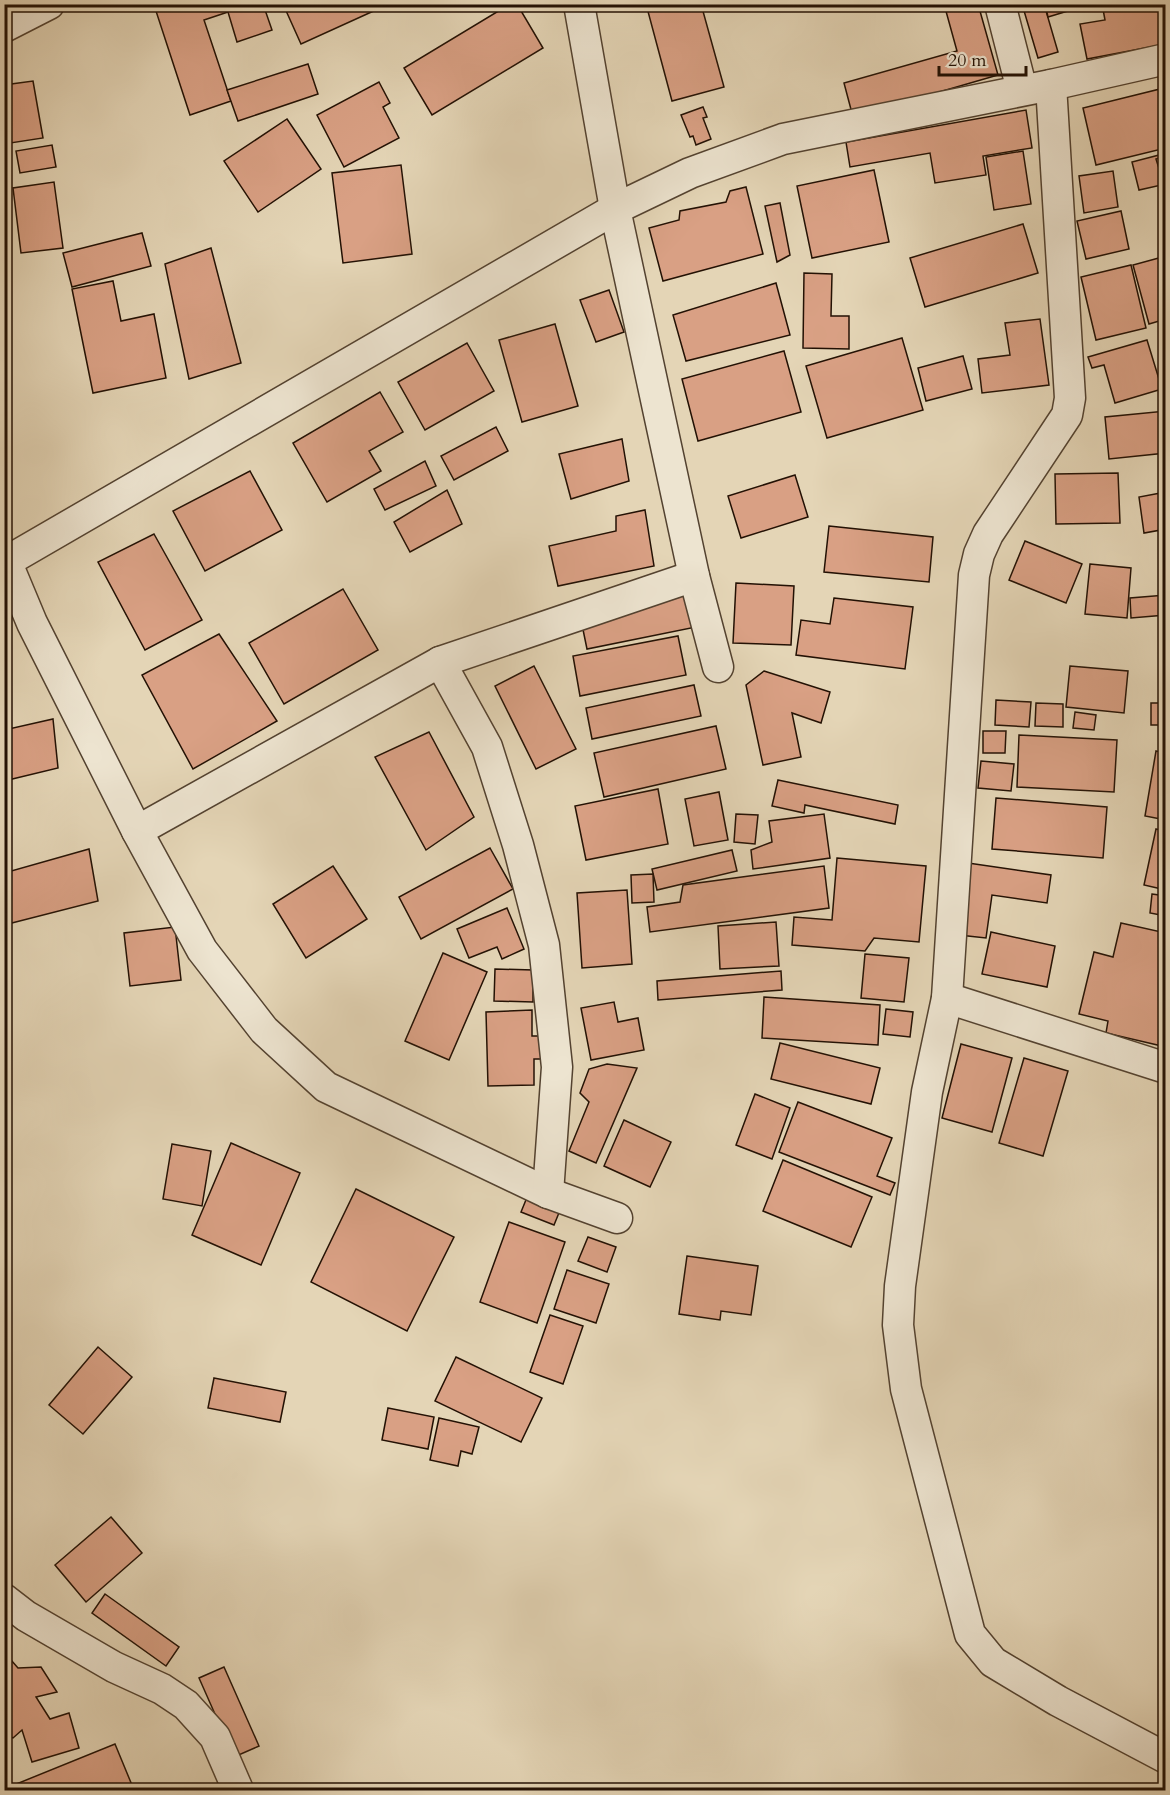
<svg xmlns="http://www.w3.org/2000/svg" width="1170" height="1795" font-family="Cardo,serif">
<style>
.building{fill:#d9a084;stroke:#231104;stroke-width:1.5}
.lines{fill:none;stroke-linecap:round;stroke-linejoin:round}
.minor-casing{stroke:#534230;stroke-width:33}
.minor{stroke:#ede4d0;stroke-width:30}
</style>
<rect width="100%" height="100%" fill="#e4d5b6"/>
<filter id="stains"><feTurbulence type="fractalNoise" baseFrequency=".00333" numOctaves="4"/><feColorMatrix values="0 0 0 0 .2 0 0 0 0 .09 0 0 0 0 .02 0 0 0 .5 -.17"/></filter>
<radialGradient id="worn" r=".72"><stop offset=".6" stop-color="#630" stop-opacity="0"/><stop offset="1" stop-color="#630" stop-opacity=".3"/></radialGradient>
<g class="building">
<polygon points="167,4 263,4 272,30 237,42 228,12 204,20 231,101 190,115 155,8"/>
<polygon points="283,4 389,4 301,44"/>
<polygon points="510,4 517,4 543,48 432,115 404,68"/>
<polygon points="646,4 701,4 724,87 672,101"/>
<polygon points="944,4 978,4 998,75 853,117 844,83 957,51"/>
<polygon points="1022,4 1044,4 1058,52 1038,58"/>
<polygon points="1045,4 1091,4 1048,17"/>
<polygon points="1102,4 1166,4 1166,44 1087,59 1080,24 1105,20"/>
<polygon points="308,64 318,94 238,121 227,90"/>
<polygon points="33,81 43,138 4,144 4,85"/>
<polygon points="379,82 390,103 383,107 399,138 344,167 317,115"/>
<polygon points="1164,88 1166,95 1166,148 1096,165 1083,108"/>
<polygon points="703,107 707,117 703,118 711,139 696,145 693,136 690,137 681,115"/>
<polygon points="1026,110 1032,148 983,156 986,175 935,183 930,153 850,167 846,142"/>
<polygon points="287,119 321,169 258,212 224,161"/>
<polygon points="52,145 56,167 20,173 16,151"/>
<polygon points="1023,151 1031,204 994,210 986,157"/>
<polygon points="1163,154 1166,165 1166,184 1139,190 1132,162"/>
<polygon points="1166,156 1166,191 1156,159"/>
<polygon points="401,165 412,254 343,263 332,173"/>
<polygon points="874,170 889,242 812,258 797,186"/>
<polygon points="1113,171 1118,207 1084,213 1079,176"/>
<polygon points="54,182 63,248 21,253 13,188"/>
<polygon points="746,187 763,254 663,281 649,228 679,220 680,211 726,202 730,191"/>
<polygon points="780,203 790,255 777,262 765,206"/>
<polygon points="1121,211 1129,249 1086,259 1077,221"/>
<polygon points="1023,224 1038,273 925,307 910,258"/>
<polygon points="142,233 151,266 72,287 63,253"/>
<polygon points="211,248 241,363 189,379 165,264"/>
<polygon points="1166,256 1166,319 1149,324 1133,265"/>
<polygon points="1131,265 1146,328 1096,340 1081,277"/>
<polygon points="804,273 832,274 831,316 849,316 849,349 803,348"/>
<polygon points="113,281 121,321 154,314 166,378 93,393 72,289"/>
<polygon points="776,283 790,335 686,361 673,315"/>
<polygon points="609,290 624,332 596,342 580,300"/>
<polygon points="1040,319 1049,385 982,393 978,359 1010,355 1005,323"/>
<polygon points="555,324 578,406 522,422 499,340"/>
<polygon points="902,338 923,410 827,438 806,366"/>
<polygon points="1147,340 1162,389 1115,403 1104,365 1092,368 1088,357"/>
<polygon points="467,343 494,391 425,430 398,382"/>
<polygon points="784,351 801,412 698,441 682,379"/>
<polygon points="963,356 972,389 926,401 918,368"/>
<polygon points="380,392 403,432 369,451 381,471 327,502 293,443"/>
<polygon points="1166,411 1166,453 1109,459 1105,417"/>
<polygon points="496,427 508,451 454,480 441,456"/>
<polygon points="622,439 629,481 571,499 559,454"/>
<polygon points="425,461 436,486 385,510 374,489"/>
<polygon points="250,471 282,530 205,571 173,511"/>
<polygon points="1118,473 1120,523 1056,524 1055,474"/>
<polygon points="795,475 808,517 741,538 728,496"/>
<polygon points="447,490 462,524 410,552 394,522"/>
<polygon points="1166,492 1166,529 1144,533 1139,497"/>
<polygon points="645,510 654,566 558,586 549,546 616,531 616,516"/>
<polygon points="829,526 933,537 929,582 824,572"/>
<polygon points="154,534 202,620 145,650 98,562"/>
<polygon points="1025,541 1082,564 1066,603 1009,580"/>
<polygon points="1090,564 1131,568 1127,618 1085,614"/>
<polygon points="736,583 794,586 791,645 733,643"/>
<polygon points="343,589 378,650 284,704 249,643"/>
<polygon points="694,591 701,626 587,649 580,615"/>
<polygon points="1166,595 1166,615 1131,618 1130,598"/>
<polygon points="834,598 913,607 905,669 796,655 801,620 830,624"/>
<polygon points="219,634 277,721 193,769 142,675"/>
<polygon points="678,636 686,675 580,696 573,656"/>
<polygon points="534,666 576,749 536,769 495,686"/>
<polygon points="1070,666 1128,671 1124,713 1066,707"/>
<polygon points="764,671 830,692 821,723 792,713 801,757 763,765 746,685"/>
<polygon points="694,685 701,716 592,739 586,708"/>
<polygon points="996,700 1031,702 1029,727 995,725"/>
<polygon points="1036,703 1063,704 1063,727 1035,726"/>
<rect x="1151" y="703" width="15" height="22"/>
<polygon points="1075,712 1096,715 1094,730 1073,728"/>
<polygon points="53,719 58,768 4,781 4,730"/>
<polygon points="716,726 726,769 604,797 594,753"/>
<polygon points="983,731 1006,731 1005,753 983,753"/>
<polygon points="429,732 474,817 426,850 375,757"/>
<polygon points="1019,735 1117,740 1114,792 1017,787"/>
<polygon points="1156,751 1166,753 1166,820 1145,816"/>
<polygon points="981,761 1014,764 1011,791 978,788"/>
<polygon points="778,780 898,805 895,824 805,805 804,813 772,806"/>
<polygon points="658,789 668,844 586,860 575,806"/>
<polygon points="719,792 728,840 694,846 685,799"/>
<polygon points="996,798 1107,807 1103,858 992,849"/>
<polygon points="736,814 758,815 755,844 734,842"/>
<polygon points="824,814 830,858 753,869 751,850 772,842 769,821"/>
<polygon points="1156,829 1166,831 1166,890 1144,885"/>
<polygon points="490,848 513,889 421,939 399,897"/>
<polygon points="89,849 98,901 4,925 4,873"/>
<polygon points="732,850 737,871 657,890 652,869"/>
<polygon points="837,858 926,866 919,942 874,938 865,951 792,945 794,917 832,920"/>
<polygon points="968,863 1051,875 1047,903 992,895 986,938 959,935"/>
<polygon points="333,866 367,919 306,958 273,904"/>
<polygon points="824,866 829,908 650,932 647,907 680,902 683,885"/>
<polygon points="653,874 654,902 632,903 631,875"/>
<polygon points="627,890 632,964 582,968 577,893"/>
<polygon points="1152,894 1166,896 1166,916 1150,913"/>
<polygon points="507,908 524,949 502,959 497,947 469,958 457,929"/>
<polygon points="776,922 779,966 720,969 718,926"/>
<polygon points="1121,923 1166,933 1166,1047 1106,1033 1108,1021 1079,1014 1094,952 1113,957"/>
<polygon points="175,927 181,980 130,986 124,933"/>
<polygon points="991,932 1055,946 1047,987 982,974"/>
<polygon points="443,953 487,972 449,1060 405,1041"/>
<polygon points="865,954 909,958 904,1002 861,998"/>
<polygon points="495,969 533,970 533,1002 494,1001"/>
<polygon points="781,971 782,990 658,1000 657,981"/>
<polygon points="764,997 880,1005 878,1045 762,1038"/>
<polygon points="614,1002 618,1022 638,1018 644,1050 591,1060 581,1008"/>
<polygon points="886,1009 913,1012 910,1037 883,1034"/>
<polygon points="532,1010 532,1036 550,1036 551,1059 534,1059 534,1085 488,1086 486,1012"/>
<polygon points="780,1043 880,1068 871,1104 771,1079"/>
<polygon points="961,1044 1012,1058 992,1132 942,1118"/>
<polygon points="1024,1058 1068,1071 1043,1156 999,1143"/>
<polygon points="607,1064 637,1068 596,1163 569,1151 589,1102 580,1093 589,1069"/>
<polygon points="755,1094 790,1108 772,1159 736,1145"/>
<polygon points="798,1102 892,1138 877,1176 895,1183 890,1195 779,1152"/>
<polygon points="624,1120 671,1142 650,1187 604,1166"/>
<polygon points="231,1143 300,1173 261,1265 192,1235"/>
<polygon points="172,1144 211,1151 202,1206 163,1199"/>
<polygon points="783,1160 872,1197 851,1247 763,1211"/>
<polygon points="356,1189 454,1237 407,1331 311,1282"/>
<polygon points="530,1190 563,1203 554,1225 521,1212"/>
<polygon points="509,1222 565,1242 537,1323 480,1302"/>
<polygon points="588,1237 616,1247 607,1272 578,1261"/>
<polygon points="687,1256 758,1266 751,1315 721,1311 720,1320 679,1314"/>
<polygon points="567,1270 609,1284 596,1323 554,1309"/>
<polygon points="550,1315 583,1326 563,1384 530,1372"/>
<polygon points="98,1347 132,1377 83,1434 49,1405"/>
<polygon points="456,1357 542,1398 521,1442 435,1401"/>
<polygon points="214,1378 286,1392 280,1422 208,1408"/>
<polygon points="388,1408 434,1417 428,1449 382,1440"/>
<polygon points="439,1418 479,1427 472,1454 461,1451 458,1466 430,1460"/>
<polygon points="111,1517 142,1553 86,1602 55,1565"/>
<polygon points="105,1594 179,1647 166,1666 92,1613"/>
<polygon points="4,1652 18,1668 41,1667 57,1692 36,1697 50,1719 69,1713 79,1748 32,1762 22,1730 13,1738 4,1735"/>
<polygon points="224,1667 259,1746 234,1757 199,1678"/>
<polygon points="115,1744 134,1790 4,1790 4,1789"/>
</g>
<g class="lines">
<g class="minor-casing">
<g id="minor">
<polyline points="579,4 615,209 694,576 718,667"/>
<polyline points="1000,4 1022,90"/>
<polyline points="4,27 49,4"/>
<polyline points="1051,85 1070,398 1067,415 988,534 979,554 974,575 947,998 927,1092 900,1286 898,1325 906,1389 970,1634 993,1662 1058,1701 1166,1758"/>
<polyline points="4,556 32,623 137,831 202,950 264,1030 326,1087 548,1193 617,1218"/>
<polyline points="4,563 615,209 690,173 783,139 1051,85 1166,59"/>
<polyline points="440,662 487,747 518,845 544,945 557,1067 548,1193"/>
<polyline points="137,831 440,662 694,576"/>
<polyline points="947,998 1166,1068"/>
<polyline points="4,1599 26,1616 114,1667 162,1689 186,1705 215,1737 238,1790"/>
</g>
</g>
<use href="#minor" class="minor"/>
</g>
<rect width="1170" height="1795" fill="none" stroke="#e4d5b6" stroke-width="24"/>
<rect x="6" y="6" width="1158" height="1783" fill="none" stroke="#231104" stroke-width="3"/>
<rect x="12" y="12" width="1146" height="1771" fill="none" stroke="#231104" stroke-width="1.5"/>
<path d="M939 66v9h87v-9" fill="none" stroke="#231104" stroke-width="3"/>
<text x="948" y="66" font-size="18" fill="#231104" stroke="#ede4d0" stroke-width="4.5" paint-order="stroke">20 m</text>
<rect width="100%" height="100%" filter="url(#stains)"/>
<rect width="100%" height="100%" fill="url(#worn)"/>
</svg>
